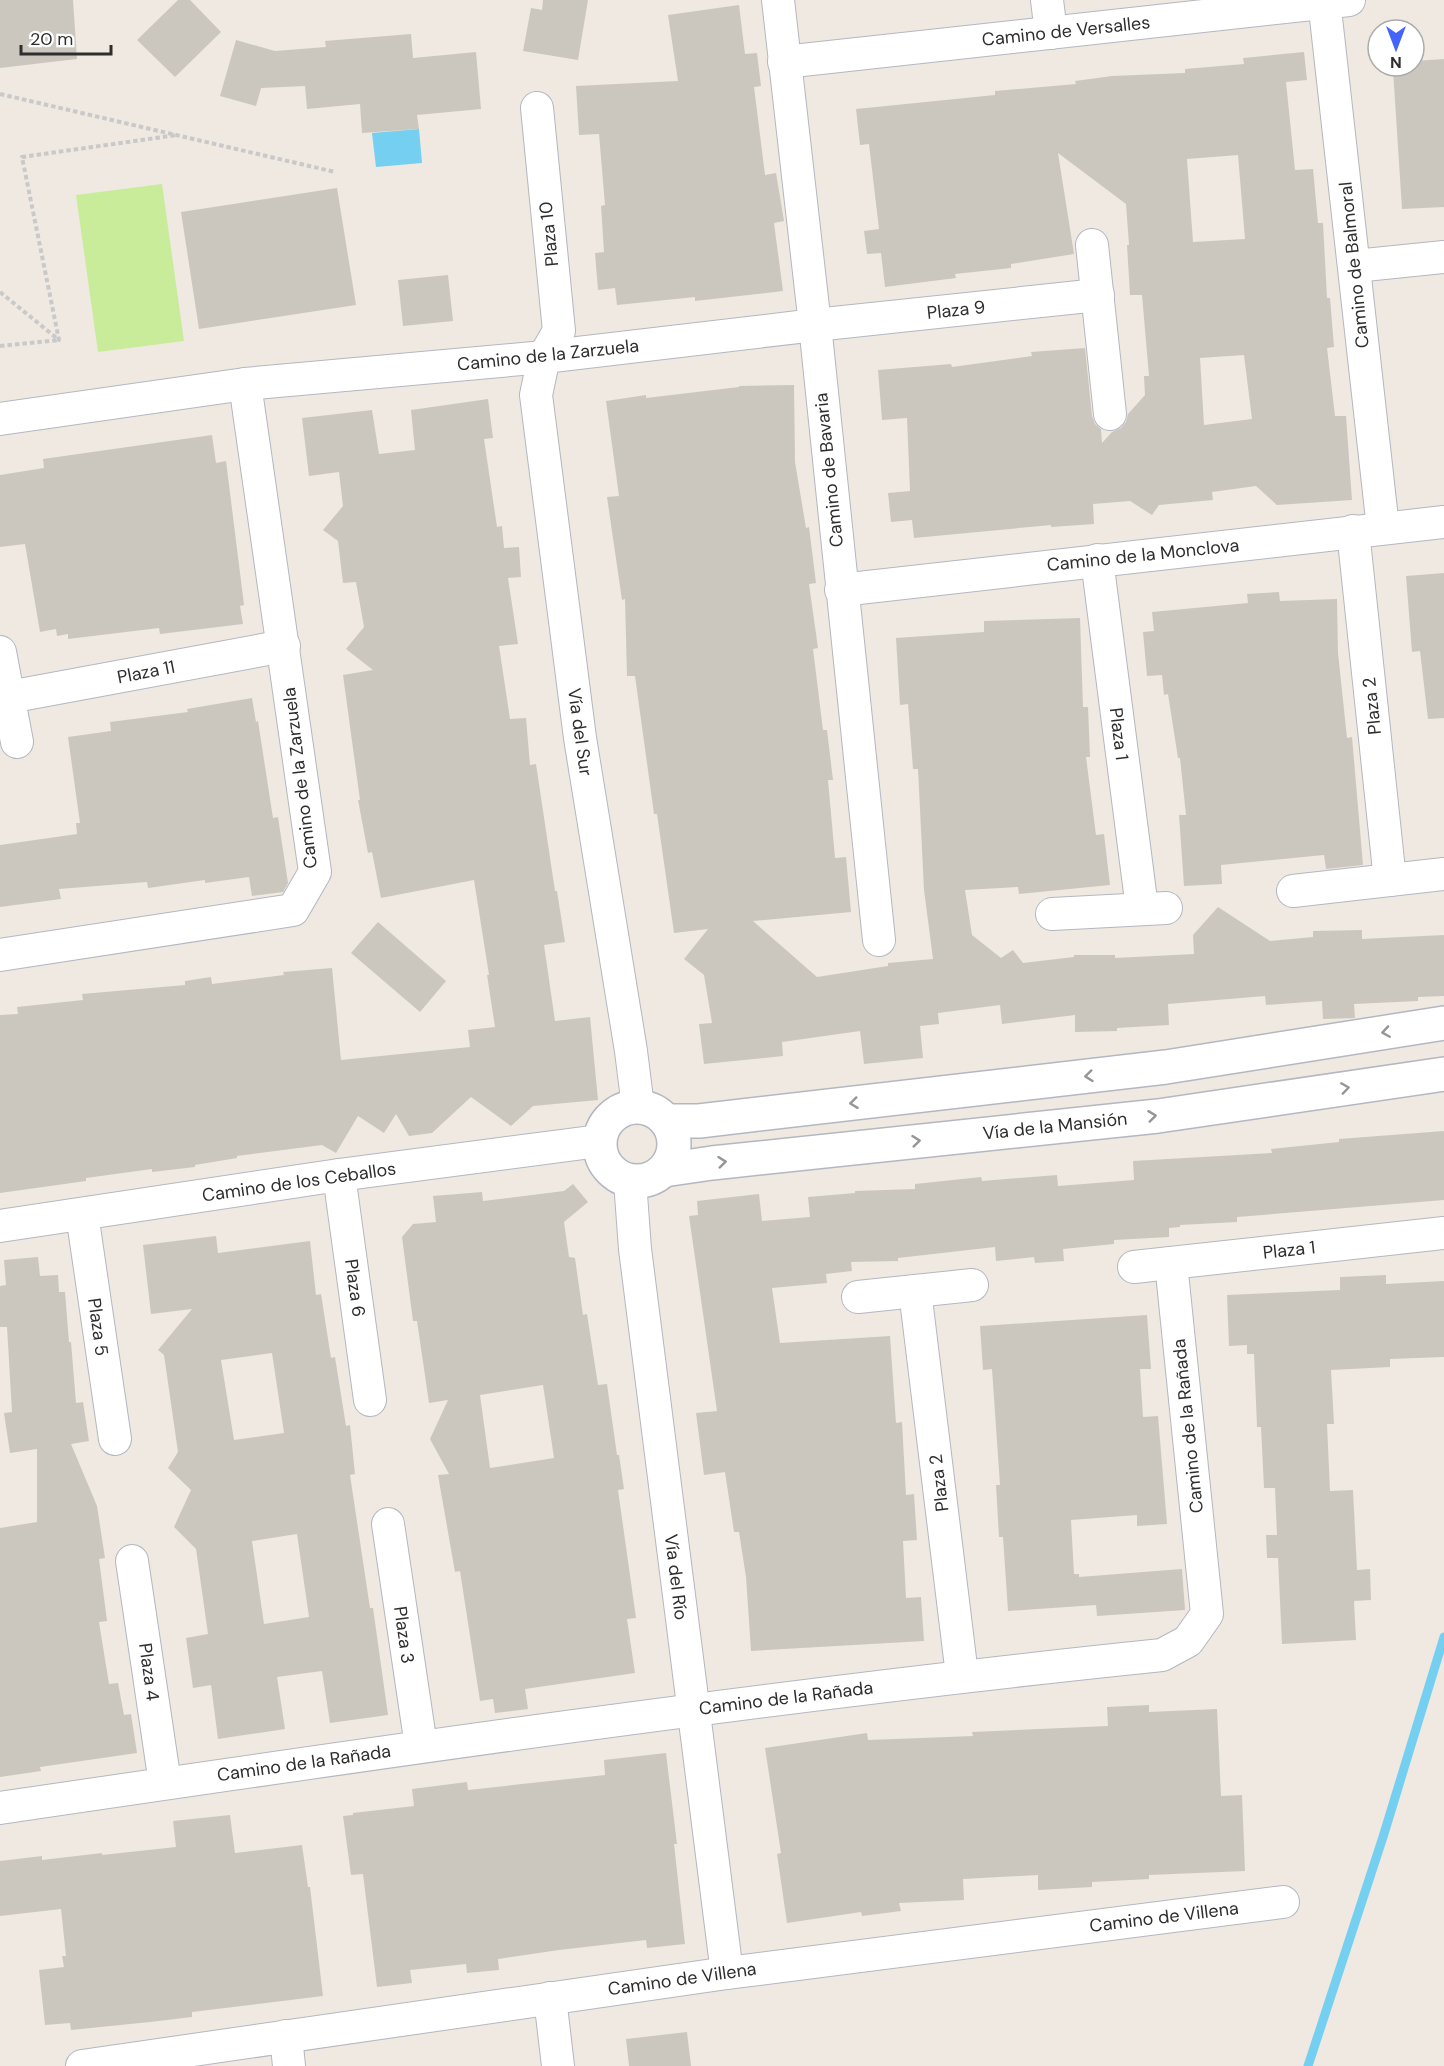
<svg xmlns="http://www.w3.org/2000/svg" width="1444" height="2066" font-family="'DM Sans',sans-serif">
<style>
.pitch{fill:#c9ec9a}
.water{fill:#75cff0}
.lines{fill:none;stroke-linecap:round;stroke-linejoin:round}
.stream{stroke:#75cff0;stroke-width:9}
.building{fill:#cbc7bf;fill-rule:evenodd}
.minor-casing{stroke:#b4b7c1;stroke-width:34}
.tertiary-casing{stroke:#b4b7c1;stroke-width:36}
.path{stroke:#c9c9c9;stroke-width:4;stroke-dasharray:4.5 3;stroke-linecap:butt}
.minor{stroke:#fff;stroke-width:32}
.tertiary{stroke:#fff;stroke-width:33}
.oneway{stroke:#969696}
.labels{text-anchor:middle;stroke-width:5;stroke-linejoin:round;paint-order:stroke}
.street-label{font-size:18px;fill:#2e2e2e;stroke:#fff}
</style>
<rect width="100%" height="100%" fill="#efe9e1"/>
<polygon class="pitch" points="162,184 184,341 98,352 76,195"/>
<polygon class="water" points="419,129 422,163 376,167 372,133"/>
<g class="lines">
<polyline class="stream" points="1308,2066 1383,1837 1444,1637"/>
</g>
<g class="building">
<polygon points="0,0 73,0 77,59 0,68"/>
<polygon points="178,0 190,0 221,32 175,77 137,40"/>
<polygon points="543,0 588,0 578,60 523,51 531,8 542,10"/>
<polygon points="739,5 745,54 757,53 761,86 754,87 765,175 776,173 784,221 774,223 783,291 695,301 695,297 617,305 615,288 598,290 595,253 604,252 601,206 605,205 599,134 579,135 576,86 678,81 668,15"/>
<polygon points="411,34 413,58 476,52 481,109 417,115 419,129 362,133 360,104 307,109 305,86 261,88 256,106 220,96 236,40 275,51 326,47 325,41"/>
<path d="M1304 52 1307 80 1286 82 1295 170 1313 169 1318 223H1323L1327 298H1330L1334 347 1327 348 1335 416H1346L1352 500 1277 505 1256 486 1212 492 1213 500 1159 505 1152 515 1130 501 1093 504 1094 524 1051 527V525L914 538 912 520 891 522 888 493 910 491 907 418 882 420 878 370 951 364 952 367 1032 356 1031 352 1085 348 1092 416 1095 424 1101 429 1102 443 1112 432 1121 428 1126 422 1128 414 1145 395 1144 376H1149L1142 295H1130L1127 245H1129L1126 204 1058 153 1074 254 1011 264V268L955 274 956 278 885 287 881 253 867 254 864 231 879 229 869 144 860 145 856 109 995 95V91L1076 84 1075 81 1112 76 1185 73V69L1244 64 1243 58ZM1238 155 1245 239 1193 242 1187 159ZM1244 355 1252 419 1204 425 1200 358Z"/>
<polygon points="1444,59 1444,207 1402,209 1393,70 1412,69 1414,61"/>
<polygon points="337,188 356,305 199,329 181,212"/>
<polygon points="448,275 453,321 403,326 398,280"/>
<polygon points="794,385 795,462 806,528 809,527 816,583 809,584 818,648 813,649 823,730 827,730 833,780 828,780 835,858 846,857 851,912 753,921 817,977 888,966 888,963 933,959 924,890 918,769 913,769 908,704 900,705 896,638 984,632 984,621 1080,618 1083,707 1088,707 1090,757 1086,757 1096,835 1104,834 1110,885 1019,894 1018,887 965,890 972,935 1001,958 1013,950 1023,963 1074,957 1074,955 1115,955 1115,958 1194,954 1193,935 1218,907 1270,941 1313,937 1313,931 1362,930 1362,939 1444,935 1444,996 1418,997 1418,1001 1354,1004 1355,1018 1323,1019 1322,1001 1266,1005 1265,996 1168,1004 1169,1025 1117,1028 1117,1031 1075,1032 1075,1015 1002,1024 1000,1005 938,1013 939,1024 920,1026 923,1058 864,1064 860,1031 782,1042 783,1056 704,1064 699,1024 712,1023 704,975 684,959 708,929 674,933 657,814 654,814 635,676 627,676 625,599 622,600 607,497 619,496 606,401 646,395 646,398 739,387 739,386"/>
<polygon points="488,399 493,438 484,439 497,527 502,526 504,548 519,547 521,577 508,578 518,644 499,646 510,719 526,718 530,765 536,764 555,891 557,891 565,942 544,945 555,1021 590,1017 598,1100 533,1106 511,1126 471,1097 432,1133 409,1136 396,1114 384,1133 358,1116 336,1153 322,1145 237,1156 237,1158 195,1165 195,1167 152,1172 152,1169 86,1178 86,1181 0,1193 0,1015 18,1014 17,1007 83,1000 82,994 185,985 185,981 211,977 212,984 284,975 283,972 332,968 341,1060 470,1047 468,1030 495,1027 487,975 489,975 474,880 381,898 372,852 368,853 358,800 360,800 343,675 373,670 346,649 364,627 356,582 343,583 338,541 323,530 343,506 339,472 309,476 302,418 372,410 379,454 415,450 411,410"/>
<polygon points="212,435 216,463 226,461 244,605 240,606 243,624 160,634 159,628 68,639 68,634 57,636 56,629 40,632 25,544 0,547 0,475 44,468 43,459"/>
<polygon points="1444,573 1444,718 1428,719 1420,651 1412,652 1406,576"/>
<polygon points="1279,592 1280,601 1337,599 1338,653 1347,738 1352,737 1363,865 1326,869 1324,855 1221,865 1222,884 1184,886 1179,815 1186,815 1180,758 1178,758 1168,694 1164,695 1162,675 1147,676 1143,632 1154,631 1152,612 1248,603 1247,594"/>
<polygon points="252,698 256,722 258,721 273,818 278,817 288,883 283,892 252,896 249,877 205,883 205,880 148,888 147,882 59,889 61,899 0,907 0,845 77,834 76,823 80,823 68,737 111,731 110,722 188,712 187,709"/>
<polygon points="378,922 446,981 420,1012 351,953"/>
<polygon points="1444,1131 1444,1200 1237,1217 1237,1222 1180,1225 1180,1227 1169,1228 1169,1237 1114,1240 1114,1244 1063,1249 1064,1261 1035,1263 1034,1257 996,1261 995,1247 898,1258 898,1261 851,1262 852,1271 826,1274 827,1283 772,1288 780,1343 890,1336 896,1423 902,1422 906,1495 914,1494 917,1540 903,1541 906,1598 921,1597 924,1641 751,1651 746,1577 739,1532 734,1532 725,1472 704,1475 696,1413 717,1411 689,1216 698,1215 697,1201 759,1194 762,1221 810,1217 808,1197 855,1193 855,1191 915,1189 915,1184 981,1177 982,1181 1057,1175 1058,1186 1134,1180 1133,1161 1272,1153 1271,1149 1339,1142 1339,1139"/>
<path d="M573 1184 588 1202 564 1222 569 1257 575 1258 583 1315 587 1314 598 1385 607 1384 617 1455H619L624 1489 618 1490 636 1618 627 1619 635 1673 525 1689 528 1709 495 1713 493 1699 480 1701 460 1571 455 1572 438 1475 449 1474 430 1439 448 1400 429 1403 417 1321H413L402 1237 413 1224 436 1222 433 1196 482 1192 483 1201 564 1191ZM543 1385 554 1458 490 1468 480 1395Z"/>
<path d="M216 1236 218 1253 310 1241 316 1295 321 1294 331 1358 335 1357 346 1426 350 1425 355 1474 350 1475 370 1608H373L388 1715 330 1723 322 1671 277 1677 285 1729 218 1739 211 1685 193 1688 186 1638 208 1634 196 1549 174 1527 191 1490 168 1468 178 1452 164 1355 158 1350 192 1309 151 1314 143 1245ZM272 1353 284 1433 234 1440 221 1360ZM297 1534 309 1617 264 1624 252 1541Z"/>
<polygon points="38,1257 40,1276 58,1275 59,1292 65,1292 69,1342 71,1342 76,1403 83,1402 89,1441 71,1444 97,1506 105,1558 99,1559 107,1621 99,1622 109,1684 118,1683 124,1715 131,1714 137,1753 40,1767 41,1771 0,1777 0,1528 37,1522 37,1449 10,1453 4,1413 12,1412 7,1327 0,1327 0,1286 6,1285 4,1260"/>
<polygon points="1386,1275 1386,1284 1444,1281 1444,1357 1390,1359 1390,1367 1331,1370 1334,1424 1327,1424 1330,1491 1353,1490 1357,1570 1370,1569 1371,1600 1354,1601 1356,1640 1282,1644 1278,1558 1267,1558 1266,1535 1277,1535 1275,1488 1264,1488 1261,1427 1257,1427 1254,1354 1247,1354 1247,1345 1229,1346 1227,1295 1340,1290 1340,1277"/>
<polygon points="1147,1315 1151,1369 1140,1369 1143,1417 1158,1416 1167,1524 1137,1526 1137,1515 1071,1520 1074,1574 1079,1574 1079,1577 1182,1569 1185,1610 1097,1616 1096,1605 1008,1611 1003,1537 999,1537 996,1485 1000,1485 992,1369 983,1370 980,1326"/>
<polygon points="1149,1705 1149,1712 1217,1709 1221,1796 1242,1795 1245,1871 1149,1875 1149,1879 1092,1882 1092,1887 1038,1890 1038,1875 963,1879 964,1900 899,1903 901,1911 862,1916 861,1912 787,1923 777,1854 781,1853 765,1748 867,1733 868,1740 973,1736 972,1732 1108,1726 1107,1707"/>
<polygon points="666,1753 677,1844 674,1844 685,1944 647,1948 646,1940 559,1950 498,1959 499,1970 467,1973 466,1964 410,1970 412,1983 377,1987 363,1874 351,1875 343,1816 353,1815 353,1813 414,1806 412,1789 467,1782 468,1790 605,1775 604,1760"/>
<polygon points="230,1815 235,1853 302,1845 308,1887 310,1887 323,1996 192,2012 192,2017 150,2022 71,2030 70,2023 45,2025 39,1970 64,1967 62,1956 66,1956 61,1909 0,1916 0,1861 42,1856 42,1860 102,1853 102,1855 176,1847 173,1821"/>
<polygon points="687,2032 691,2066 629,2066 626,2039"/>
</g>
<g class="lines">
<g class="minor-casing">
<g id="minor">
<polyline points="778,0 815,325 879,940"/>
<polyline points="1047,0 1051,33"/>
<polyline points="1324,0 1383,528"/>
<polyline points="784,62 1349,0"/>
<polyline points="537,108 559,331 544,357 536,395 580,738 631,1051 638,1107"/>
<polyline points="1092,245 1110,414"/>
<polyline points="1355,266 1444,257"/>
<polyline points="0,419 245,384 544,357 815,325 1098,295"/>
<polyline points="1353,531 1390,880"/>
<polyline points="1097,560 1142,908"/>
<polyline points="841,590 1444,522"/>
<polyline points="0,652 17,742"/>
<polyline points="9,697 284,646"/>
<polyline points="1293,891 1444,874"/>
<polyline points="1052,914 1166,908"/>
<polyline points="0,955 293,910 315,872 245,384"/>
<polyline points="339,1175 370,1400"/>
<polyline points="630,1181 635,1249 727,1973"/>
<polyline points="82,1214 115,1439"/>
<polyline points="0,1226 339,1175 599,1141"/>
<polyline points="1134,1267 1444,1233"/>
<polyline points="915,1291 962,1675"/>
<polyline points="858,1297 972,1285"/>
<polyline points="388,1524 421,1746"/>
<polyline points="132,1561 165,1783"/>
<path d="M0 1808C387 1751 773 1695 1162 1655L1188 1641 1207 1614 1171 1263"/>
<polyline points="550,1998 558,2066"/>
<polyline points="286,2036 289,2066"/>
<polyline points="82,2066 727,1973 1283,1902"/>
</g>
</g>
<g class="tertiary-casing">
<g id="tertiary">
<circle cx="637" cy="1144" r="37"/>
<polyline points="666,1121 699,1121 1166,1067 1444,1023"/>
<polyline points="664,1170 712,1163 1158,1116 1444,1074"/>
</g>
</g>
<g class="path">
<polyline points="0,94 335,172"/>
<polyline points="0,292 59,340 22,157 177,135"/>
<polyline points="0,346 59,340"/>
</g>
<use href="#minor" class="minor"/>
<use href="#tertiary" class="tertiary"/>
</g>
<defs><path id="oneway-chevron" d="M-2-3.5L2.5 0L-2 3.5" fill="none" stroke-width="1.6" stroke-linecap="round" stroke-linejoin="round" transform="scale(1.5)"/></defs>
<g class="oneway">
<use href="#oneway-chevron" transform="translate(1386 1032) rotate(171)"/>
<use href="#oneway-chevron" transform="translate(1089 1076) rotate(174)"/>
<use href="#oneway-chevron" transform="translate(1345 1088) rotate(-8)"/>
<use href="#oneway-chevron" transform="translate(854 1103) rotate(173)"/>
<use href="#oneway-chevron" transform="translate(1152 1116) rotate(-7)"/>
<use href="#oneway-chevron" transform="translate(916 1141) rotate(-6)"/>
<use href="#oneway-chevron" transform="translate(722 1162) rotate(-6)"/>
</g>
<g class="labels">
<g class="street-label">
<text transform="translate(1066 31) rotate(-6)" y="6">Camino de Versalles</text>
<text transform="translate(549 234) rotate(-96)" y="6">Plaza 10</text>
<text transform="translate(1354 265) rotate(-96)" y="6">Camino de Balmoral</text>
<text transform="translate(956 310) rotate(-6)" y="6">Plaza 9</text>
<text transform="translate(548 355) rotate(-6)" y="6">Camino de la Zarzuela</text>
<text transform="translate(829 470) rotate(-96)" y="6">Camino de Bavaria</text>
<text transform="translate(1143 555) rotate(-6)" y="6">Camino de la Monclova</text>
<text transform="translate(146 672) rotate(-11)" y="6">Plaza 11</text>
<text transform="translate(1372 706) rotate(-96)" y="6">Plaza 2</text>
<text transform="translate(580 732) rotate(82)" y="6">Vía del Sur</text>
<text transform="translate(1119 734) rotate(83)" y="6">Plaza 1</text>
<text transform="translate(300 778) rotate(-97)" y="6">Camino de la Zarzuela</text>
<text transform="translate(1055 1126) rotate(-6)" y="6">Vía de la Mansión</text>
<text transform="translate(299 1182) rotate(-8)" y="6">Camino de los Ceballos</text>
<text transform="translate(1289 1250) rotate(-6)" y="6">Plaza 1</text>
<text transform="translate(355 1288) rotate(82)" y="6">Plaza 6</text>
<text transform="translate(98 1327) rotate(82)" y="6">Plaza 5</text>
<text transform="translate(1188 1426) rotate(-96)" y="6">Camino de la Rañada</text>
<text transform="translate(939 1483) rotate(-97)" y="6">Plaza 2</text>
<text transform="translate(676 1577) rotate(83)" y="6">Vía del Río</text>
<text transform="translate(404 1635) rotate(82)" y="6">Plaza 3</text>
<text transform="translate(149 1672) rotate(82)" y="6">Plaza 4</text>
<text transform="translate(786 1698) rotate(-7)" y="6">Camino de la Rañada</text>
<text transform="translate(304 1763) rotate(-8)" y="6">Camino de la Rañada</text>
<text transform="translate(1164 1917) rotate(-7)" y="6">Camino de Villena</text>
<text transform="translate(682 1979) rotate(-8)" y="6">Camino de Villena</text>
</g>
</g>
<g transform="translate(1396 48) rotate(180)"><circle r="28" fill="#ffffff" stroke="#ababab" stroke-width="1.5"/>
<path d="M0-4.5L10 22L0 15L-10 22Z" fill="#4264fb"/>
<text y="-9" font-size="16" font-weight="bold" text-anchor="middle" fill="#2e2e2e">N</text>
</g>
<path d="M21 45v9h90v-9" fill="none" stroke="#2e2e2e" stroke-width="3"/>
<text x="30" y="45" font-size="18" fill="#2e2e2e" stroke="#ffffff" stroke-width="4.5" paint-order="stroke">20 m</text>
</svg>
